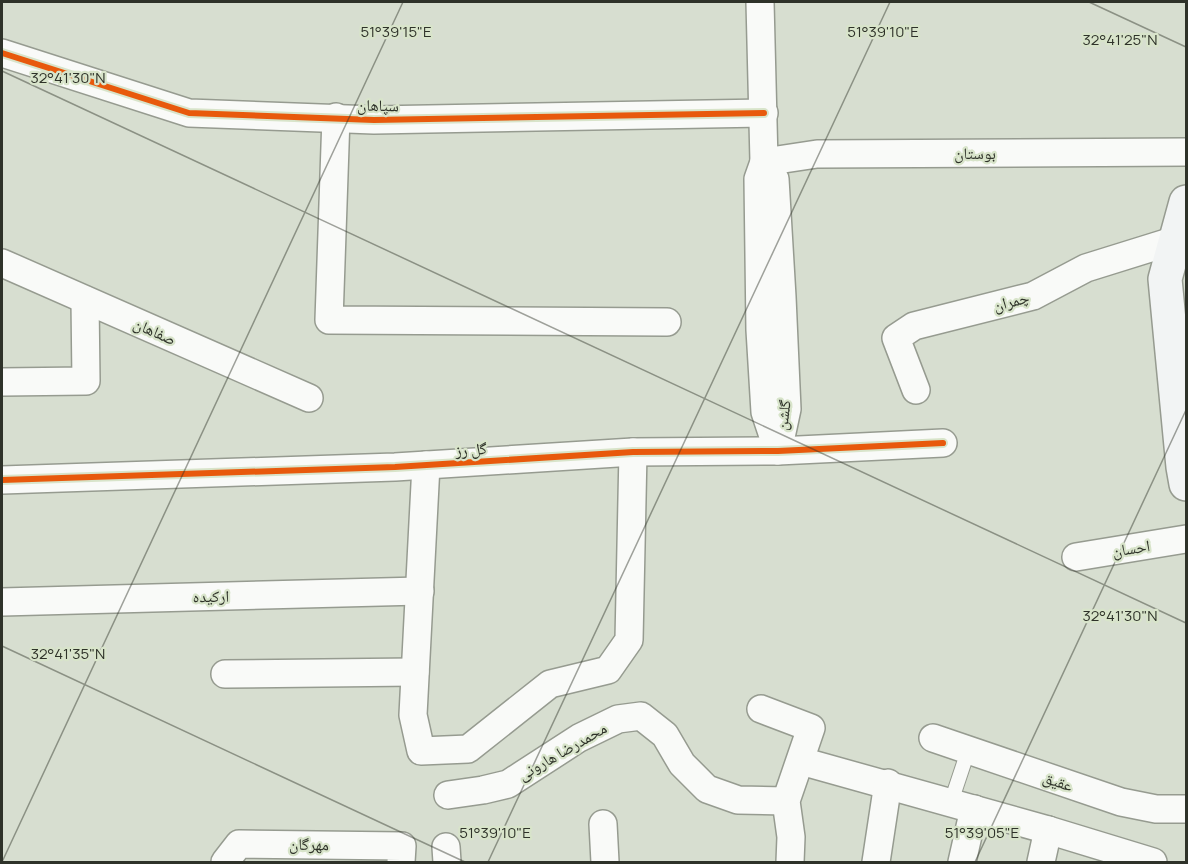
<svg xmlns="http://www.w3.org/2000/svg" width="1188" height="864" font-family="Manrope,'Noto Naskh Arabic',sans-serif">
<style>
.lines{fill:none;stroke-linecap:round;stroke-linejoin:round}
.lane-casing{stroke:#969b90;stroke-width:16}
.street-casing{stroke:#969b90;stroke-width:30}
.secondary-casing{stroke:#969b90;stroke-width:36}
.lane{stroke:#f9faf8;stroke-width:14}
.street{stroke:#f9faf8;stroke-width:27}
.secondary{stroke:#f2f4f4;stroke-width:33}
.cycleway-casing{stroke:#d8e4ca;stroke-width:10}
.cycleway{stroke:#e8590c;stroke-width:6}
.ticks{fill:none;stroke:#2e3229;stroke-width:1.5;stroke-opacity:0.45}
.labels{text-anchor:middle;stroke-width:4.5;stroke-linejoin:round;paint-order:stroke}
.street-label{font-size:16px;fill:#2e3229;stroke:#d8e4ca}
.ticks-label{font-size:15px;text-anchor:middle;fill:#2e3229;stroke:#d8e4ca;stroke-width:4.5;stroke-linejoin:round;paint-order:stroke}
</style>
<rect width="100%" height="100%" fill="#d7ded0"/>
<g class="lines">
<g class="lane-casing">
<polyline id="lane" points="951,802 968,751"/>
</g>
<g class="street-casing">
<g id="street">
<polyline points="760,2 764,162 817,154 1186,152"/>
<polyline points="2,53 189,113 374,120 764,113"/>
<polyline points="336,117 329,320 667,322"/>
<polygon points="764,162 775,179 782,297 787,409 778,451 765,412 760,330 758,179"/>
<polyline points="2,263 309,398"/>
<polyline points="2,382 86,381 85,300"/>
<polyline points="916,390 896,338 914,326 1033,296 1086,268 1176,240"/>
<polyline points="426,465 413,715 421,751 468,749 550,684 608,670 629,640 633,452"/>
<polyline points="2,480 395,467 633,452 778,451 943,443"/>
<polyline points="1076,557 1186,539"/>
<polyline points="2,602 420,591"/>
<polyline points="225,674 415,672"/>
<polyline points="761,709 811,728 786,801 791,837 790,862"/>
<polyline points="933,738 1121,802 1156,809 1186,809"/>
<polyline points="801,761 1048,830 1153,862"/>
<polyline points="448,795 483,790 508,784 579,738 618,719 641,716 665,735 682,764 707,789 738,800 786,801"/>
<polyline points="603,824 605,862"/>
<polyline points="446,847 447,862"/>
<polyline points="225,862 239,844 402,846 401,862"/>
<polyline points="876,862 888,783"/>
<polyline points="962,862 974,809"/>
<polyline points="1041,862 1048,830"/>
</g>
</g>
<g class="secondary-casing">
<polyline id="secondary" points="1186,202 1165,279 1183,467 1186,484"/>
</g>
<use href="#lane" class="lane"/>
<use href="#street" class="street"/>
<use href="#secondary" class="secondary"/>
<g class="cycleway-casing">
<g id="cycleway">
<polyline points="2,53 189,113 374,120 764,113"/>
<polyline points="2,480 395,467 633,452 778,451 943,443"/>
</g>
</g>
<use href="#cycleway" class="cycleway"/>
</g>
<path class="ticks" d="M1089 2 1186 47M2 71 1186 623M2 646 465 862M2 862 403 2M488 862 890 2M975 862 1186 410"/>
<g class="labels">
<g class="street-label">
<text transform="translate(378 105) rotate(1)" y="6">سپاهان</text>
<text x="975" y="159">بوستان</text>
<text transform="translate(1011 301) rotate(-15)" y="6">چمران</text>
<text transform="translate(155 331) rotate(24)" y="6">صفاهان</text>
<text transform="translate(783 415) rotate(-83)" y="6">گلشن</text>
<text transform="translate(471 449) rotate(-4)" y="6">گل رز</text>
<text transform="translate(1131 548) rotate(-9)" y="6">احسان</text>
<text transform="translate(211 596) rotate(-1)" y="6">ارکیده</text>
<text transform="translate(562 751) rotate(-30)" y="6">محمدرضا هارونی</text>
<text transform="translate(1058 781) rotate(18)" y="6">عقیق</text>
<text transform="translate(309 844) rotate(1)" y="6">مهرگان</text>
</g>
</g>
<g class="ticks-label">
<text x="396" y="37">51°39'15"E</text>
<text x="883" y="37">51°39'10"E</text>
<text x="1120" y="45">32°41'25"N</text>
<text x="68" y="83">32°41'30"N</text>
<text x="1120" y="621">32°41'30"N</text>
<text x="68" y="659">32°41'35"N</text>
<text x="495" y="838">51°39'10"E</text>
<text x="982" y="838">51°39'05"E</text>
</g>
<rect width="1188" height="864" fill="none" stroke="#2e3229" stroke-width="6"/>
</svg>
